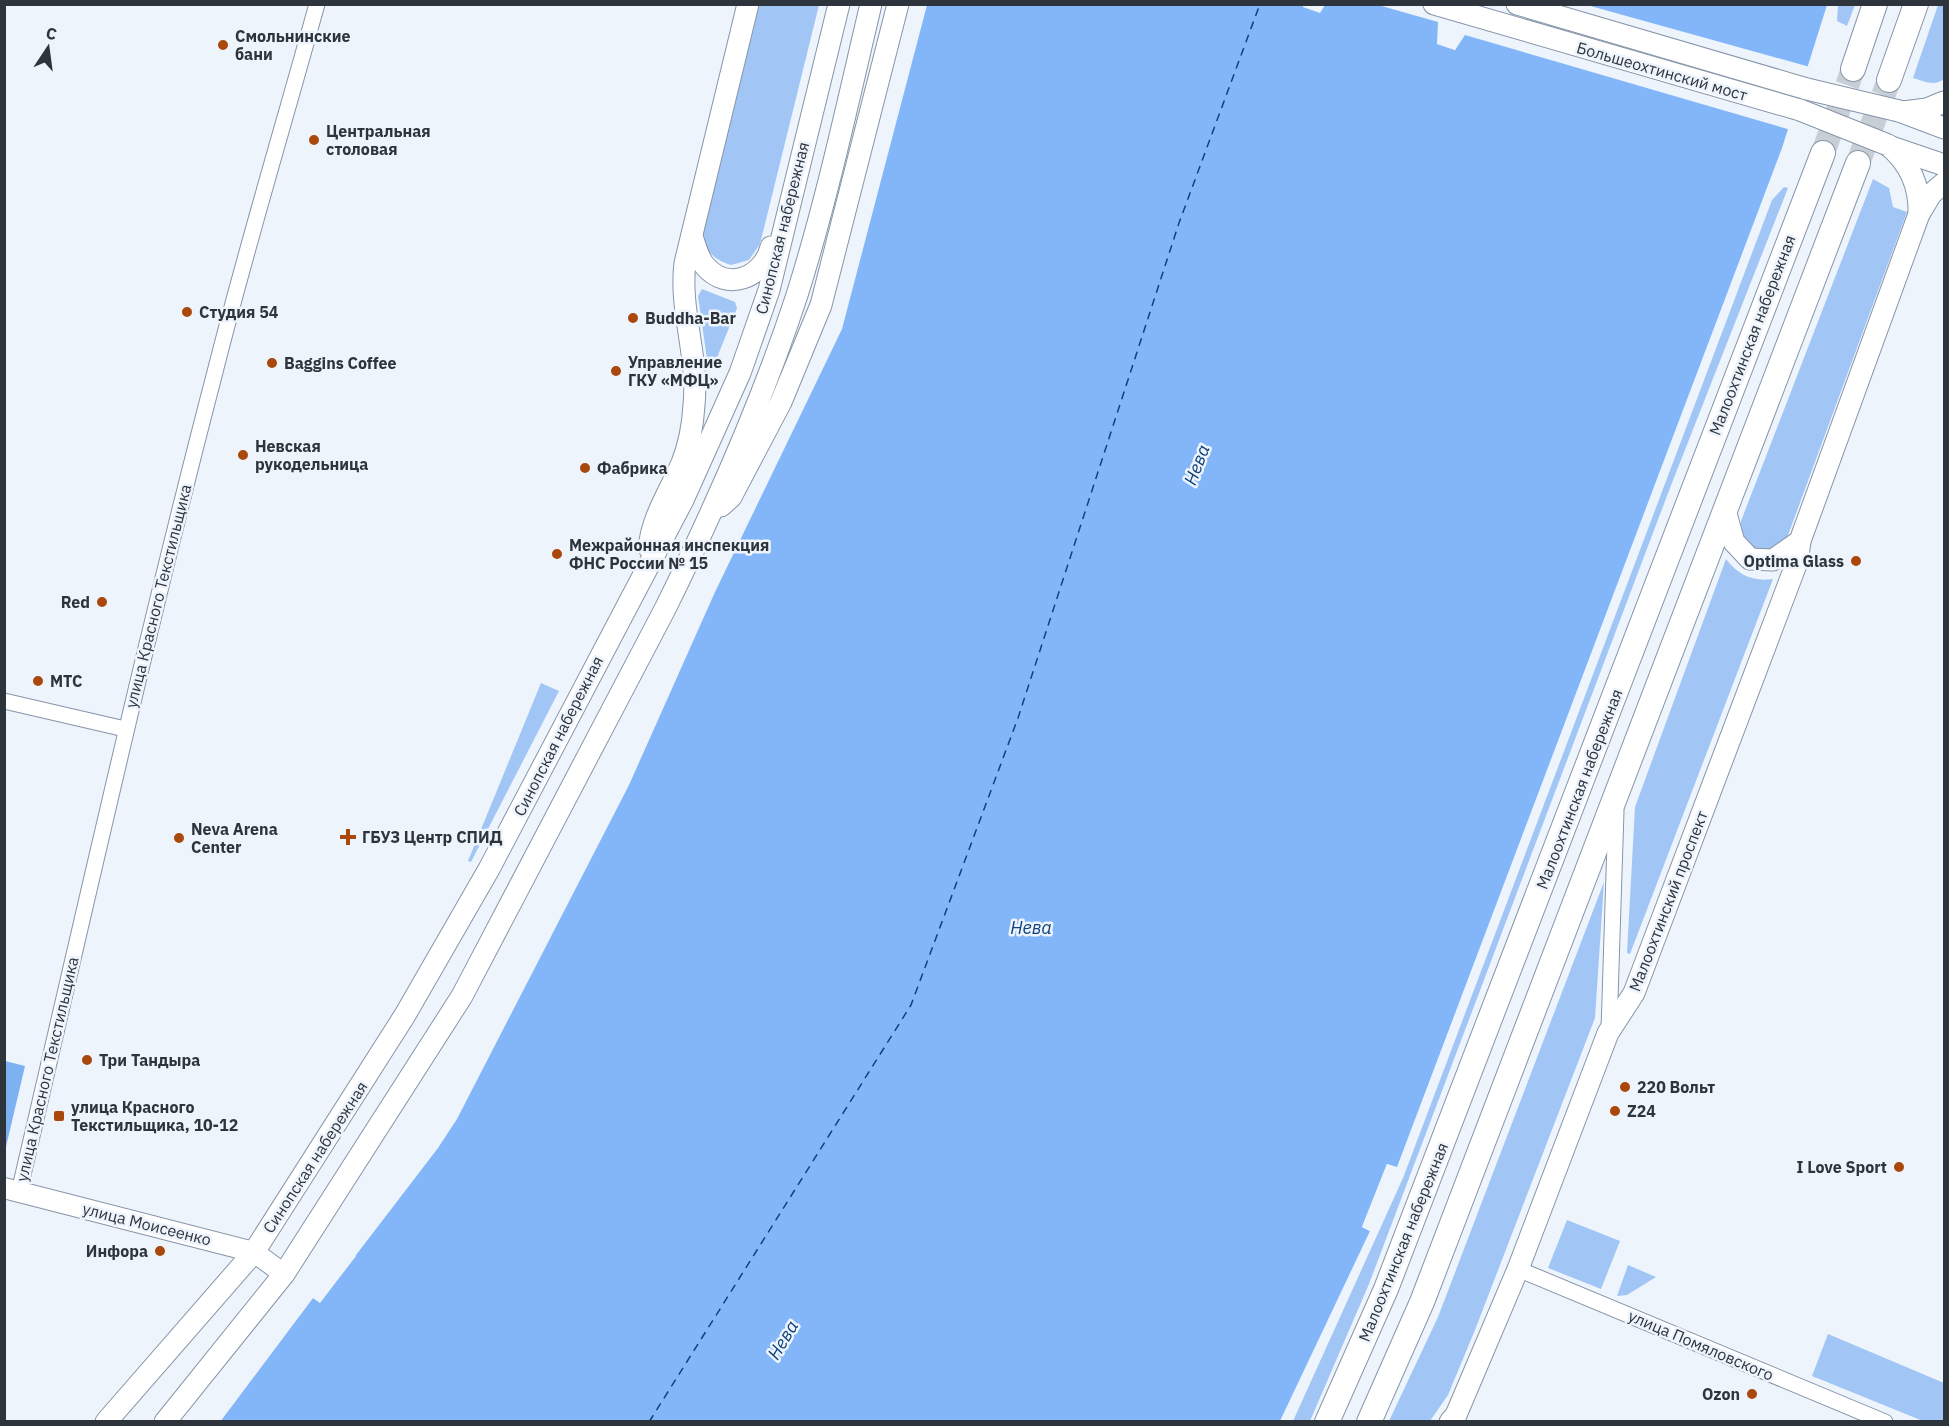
<svg xmlns="http://www.w3.org/2000/svg" width="1949" height="1426" font-family="'IBM Plex Sans',sans-serif">
<style>
.green{fill:#a1c6f5}
.forest{fill:#7eb1f2}
.water{fill:#83b6f8}
.pier{fill:#eef4fc}
.lines{fill:none;stroke-linecap:round;stroke-linejoin:round}
.ferry{stroke:#0f427c;stroke-width:1.5;stroke-dasharray:8 6;stroke-linecap:butt}
.primary-tunnel{stroke:#c8ced6;stroke-width:24;stroke-dasharray:24 12;stroke-linecap:butt}
.minor-casing{stroke:#8695a8;stroke-width:17}
.tertiary-casing{stroke:#8695a8;stroke-width:22}
.secondary-casing{stroke:#8695a8;stroke-width:23}
.primary-casing{stroke:#8695a8;stroke-width:26}
.minor{stroke:#fff;stroke-width:15}
.tertiary{stroke:#fff;stroke-width:20}
.secondary{stroke:#fff;stroke-width:21}
.primary{stroke:#fff;stroke-width:24}
.secondary-bridge-casing{stroke:#8695a8;stroke-width:23;stroke-linecap:butt}
.secondary-bridge{stroke:#fff;stroke-width:21}
.poi-dot{fill:#aa480c;stroke:#eef4fc;stroke-width:2}
.labels{text-anchor:middle;stroke-width:5;stroke-linejoin:round;paint-order:stroke}
.poi-label{font-size:16px;font-weight:bold;fill:#2e343c;stroke:#eef4fc;text-anchor:start}
.street-label{font-size:16px;fill:#2e343c;stroke:#eef4fc}
.water-label{font-size:18px;font-style:italic;fill:#0f427c;stroke:#eef4fc}
</style>
<rect width="100%" height="100%" fill="#eef4fc"/>
<g class="green">
<path d="M759 5H819L760 244 749 260 731 265C711 259 703 248 704 227Z"/>
<polygon points="1838,5 1855,5 1847,26 1837,21"/>
<path d="M1938 5H1944V79C1934 87 1924 81 1913 78Z"/>
<path d="M1873 179 1889 188 1893 207 1907 212 1787 538 1770 552C1750 549 1741 542 1741 521Z"/>
<polygon points="1784,187 1788,188 1670,488 1369,1284 1310,1421 1293,1421 1403,1178 1772,200"/>
<polygon points="702,289 735,302 737,308 712,370 708,366 698,296"/>
<path d="M1726 559C1738 575 1753 582 1773 579L1630 954 1627 953 1635 807Z"/>
<polygon points="541,683 559,691 471,862 468,861"/>
<polygon points="1604,882 1595,1018 1475,1330 1448,1395 1430,1421 1389,1421 1438,1317"/>
<polygon points="1567,1220 1620,1241 1601,1289 1548,1268"/>
<polygon points="1628,1265 1656,1277 1627,1295 1617,1296"/>
<polygon points="1828,1334 1944,1383 1944,1421 1923,1421 1812,1376"/>
</g>
<polygon class="forest" points="5,1061 25,1066 5,1151 4,1061"/>
<polygon class="water" points="1303,4 1303,7 1320,13 1325,5 1447,5 1439,22 1438,44 1455,50 1476,5 1827,5 1782,148 1397,1167 1387,1164 1362,1227 1370,1231 1280,1421 220,1422 313,1298 320,1302 438,1148 457,1119 629,785 715,592 842,329 927,5"/>
<g class="pier">
<polygon points="1450,4 1442,23 1441,42 1454,46 1462,34 1473,4 1587,5 1810,67 1791,130 1465,35 1455,50 1437,44 1438,22 1378,5"/>
<polygon points="1387,1164 1397,1168 1396,1170 1389,1168 1366,1226 1372,1228 1370,1231 1362,1227"/>
<polygon points="354,1254 356,1256 320,1303 313,1298 315,1295 320,1299"/>
</g>
<g class="lines">
<polyline class="ferry" points="649,1422 911,1005 1018,718 1179,223 1260,4"/>
<g class="primary-tunnel">
<polyline points="1823,153 1853,69"/>
<polyline points="1858,163 1889,80"/>
</g>
<g class="minor-casing">
<g id="minor">
<polyline points="4,701 125,729"/>
<polyline points="1609,1030 1616,811"/>
<path d="M19 1192C83 918 144 644 215 372 246 249 283 127 317 4"/>
<polyline points="1518,1269 1885,1422"/>
</g>
</g>
<g class="tertiary-casing">
<polyline id="tertiary" points="4,1188 254,1252 284,1274"/>
</g>
<g class="secondary-casing">
<g id="secondary">
<polyline points="1434,4 1800,110"/>
<polyline points="1517,4 1807,89"/>
<polyline points="1899,111 1944,128"/>
<polyline points="1903,112 1927,109 1944,102"/>
<path d="M1888 145C1910 163 1920 186 1919 214"/>
<polyline points="1891,147 1944,165"/>
<path d="M692 236C695 245 698 258 705 266 727 292 763 278 771 247"/>
<polyline points="721,506 731,497 781,402 821,305 898,4"/>
<polyline points="1725,510 1734,542 1750,559 1773,560 1800,541 1919,214 1931,194 1944,183"/>
<path d="M649 548C652 517 670 491 682 463 689 445 693 423 694 405 699 357 679 310 685 263L748 4"/>
<polyline points="106,1422 254,1252 405,1015 489,869 683,500 740,373 769,290 839,4"/>
<path d="M165 1422 284 1274 462 996 665 609C715 508 762 402 797 295 827 200 848 101 871 4"/>
<polyline points="1450,1422 1456,1415 1518,1269 1608,1033 1634,993 1797,562 1800,541"/>
</g>
</g>
<g class="primary-casing">
<g id="primary">
<polyline points="1853,69 1875,4"/>
<polyline points="1889,80 1916,4"/>
<polyline points="1327,1422 1386,1289 1823,153"/>
<polyline points="1369,1422 1422,1302 1858,163"/>
</g>
</g>
<use href="#minor" class="minor"/>
<use href="#tertiary" class="tertiary"/>
<use href="#secondary" class="secondary"/>
<use href="#primary" class="primary"/>
<g class="secondary-bridge-casing">
<g id="secondary-bridge">
<polyline points="1807,89 1899,111"/>
<polyline points="1800,110 1888,145"/>
</g>
</g>
<use href="#secondary-bridge" class="secondary-bridge"/>
</g>
<g class="poi-dot">
<circle cx="223" cy="45" r="6"/>
<circle cx="314" cy="140" r="6"/>
<circle cx="187" cy="312" r="6"/>
<circle cx="633" cy="318" r="6"/>
<circle cx="272" cy="363" r="6"/>
<circle cx="616" cy="371" r="6"/>
<circle cx="243" cy="455" r="6"/>
<circle cx="585" cy="468" r="6"/>
<circle cx="557" cy="554" r="6"/>
<circle cx="1856" cy="561" r="6"/>
<circle cx="102" cy="602" r="6"/>
<circle cx="38" cy="681" r="6"/>
<path d="M345 828h6v6h6v6h-6v6h-6v-6h-6v-6h6z"/>
<circle cx="179" cy="838" r="6"/>
<circle cx="87" cy="1060" r="6"/>
<circle cx="1625" cy="1087" r="6"/>
<circle cx="1615" cy="1111" r="6"/>
<rect x="53" y="1110" width="12" height="12" rx="3"/>
<circle cx="1899" cy="1167" r="6"/>
<circle cx="160" cy="1251" r="6"/>
<circle cx="1752" cy="1394" r="6"/>
</g>
<g class="labels">
<g class="poi-label">
<text x="235" y="42">Смольнинские<tspan x="235" dy="18">бани</tspan></text>
<text x="326" y="137">Центральная<tspan x="326" dy="18">столовая</tspan></text>
<text x="199" y="318">Студия 54</text>
<text x="645" y="324">Buddha-Bar</text>
<text x="628" y="368">Управление<tspan x="628" dy="18">ГКУ «МФЦ»</tspan></text>
<text x="284" y="369">Baggins Coffee</text>
<text x="255" y="452">Невская<tspan x="255" dy="18">рукодельница</tspan></text>
<text x="597" y="474">Фабрика</text>
<text x="569" y="551">Межрайонная инспекция<tspan x="569" dy="18">ФНС России № 15</tspan></text>
<text x="1844" y="567" text-anchor="end">Optima Glass</text>
<text x="90" y="608" text-anchor="end">Red</text>
<text x="50" y="687">МТС</text>
<text x="191" y="835">Neva Arena<tspan x="191" dy="18">Center</tspan></text>
<text x="362" y="843">ГБУЗ Центр СПИД</text>
<text x="99" y="1066">Три Тандыра</text>
<text x="1637" y="1093">220 Вольт</text>
<text x="71" y="1113">улица Красного<tspan x="71" dy="18">Текстильщика, 10-12</tspan></text>
<text x="1627" y="1117">Z24</text>
<text x="1887" y="1173" text-anchor="end">I Love Sport</text>
<text x="148" y="1257" text-anchor="end">Инфора</text>
<text x="1740" y="1400" text-anchor="end">Ozon</text>
</g>
<g class="street-label">
<text transform="translate(1662 71) rotate(16)" y="6">Большеохтинский мост</text>
<text transform="translate(782 228) rotate(-76)" y="6">Синопская набережная</text>
<text transform="translate(1752 335) rotate(-69)" y="6">Малоохтинская набережная</text>
<text transform="translate(158 596) rotate(-76)" y="6">улица Красного Текстильщика</text>
<text transform="translate(558 736) rotate(-63)" y="6">Синопская набережная</text>
<text transform="translate(1579 789) rotate(-69)" y="6">Малоохтинская набережная</text>
<text transform="translate(1668 901) rotate(-69)" y="6">Малоохтинский проспект</text>
<text transform="translate(47 1069) rotate(-77)" y="6">улица Красного Текстильщика</text>
<text transform="translate(315 1157) rotate(-57)" y="6">Синопская набережная</text>
<text transform="translate(147 1224) rotate(14)" y="6">улица Моисеенко</text>
<text transform="translate(1403 1242) rotate(-68)" y="6">Малоохтинская набережная</text>
<text transform="translate(1701 1345) rotate(23)" y="6">улица Помяловского</text>
</g>
<g class="water-label">
<text transform="translate(1197 465) rotate(-69)" y="6">Нева</text>
<text x="1031" y="934">Нева</text>
<text transform="translate(783 1340) rotate(-59)" y="6">Нева</text>
</g>
</g>
<rect width="1949" height="1426" fill="none" stroke="#2e343c" stroke-width="12"/>
<g transform="translate(48 48) rotate(13)" stroke="#eef4fc" stroke-width="4.5" paint-order="stroke">
<path d="M0-4.5L10 22L0 15L-10 22Z" fill="#2e343c"/>
<text y="-9" font-size="16" font-weight="bold" text-anchor="middle" fill="#2e343c">С</text>
</g>
</svg>
